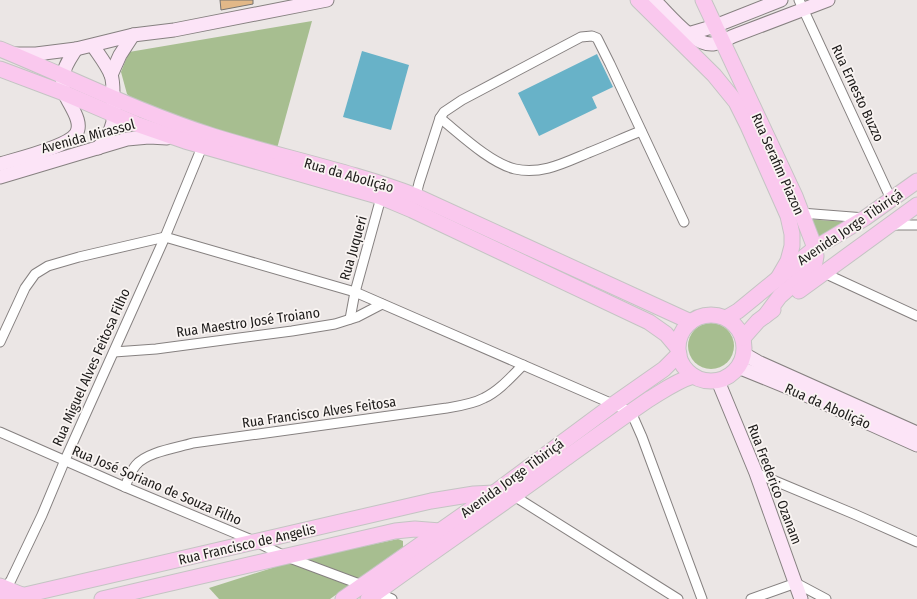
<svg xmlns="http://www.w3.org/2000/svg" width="917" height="599" font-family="'Fira Sans Condensed',sans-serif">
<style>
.green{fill:#a7be90}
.water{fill:#68b2c8}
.building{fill:#e2b888;stroke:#777471}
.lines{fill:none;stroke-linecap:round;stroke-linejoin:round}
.street-casing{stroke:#868180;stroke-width:11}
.secondary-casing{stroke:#868180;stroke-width:15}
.primary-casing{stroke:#c4c4c3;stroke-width:17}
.street{stroke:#fff;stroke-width:9}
.secondary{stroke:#fce4f7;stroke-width:13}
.primary{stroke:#fac8ee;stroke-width:15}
.labels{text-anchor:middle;stroke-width:3.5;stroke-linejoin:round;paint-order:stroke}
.street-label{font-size:14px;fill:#1d1b1a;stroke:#f9f4f2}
</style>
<rect width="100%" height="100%" fill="#ebe6e5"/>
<g class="green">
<polygon points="312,21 276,152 139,107 127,94 121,72 129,52"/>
<polygon points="805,219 847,222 814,242"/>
<circle cx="711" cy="346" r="23"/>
<polygon points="398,539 403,541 403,547 330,599 219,599 209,588 291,562"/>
</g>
<g class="water">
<polygon points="362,51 409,65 391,130 343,117"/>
<polygon points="597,54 613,87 592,97 597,108 539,136 518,93"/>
</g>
<polygon class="building" points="220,0 253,0 253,4 221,10"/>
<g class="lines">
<g class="street-casing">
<g id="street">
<polyline points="799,0 891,199"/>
<path d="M440 118C460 134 490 163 515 169 541 175 564 163 588 153 606 146 623 138 641 131"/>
<polyline points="415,199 419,183 440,118 444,112 462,100 581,37 592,36 597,38 610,64 684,222"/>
<polyline points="801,213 865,218"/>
<polyline points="890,225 917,225"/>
<polyline points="824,273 917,316"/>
<polyline points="350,319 355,292 382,194"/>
<polyline points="0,342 25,288 35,274 48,266 79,257 165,237 355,292 631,412 642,437 702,599"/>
<polyline points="114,352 156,349 292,331 335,324 357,317 382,304"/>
<polyline points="0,432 125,487 254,541 287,557 362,585 392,599"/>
<polyline points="756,473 854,514 917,542"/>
<path d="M125 487C128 480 130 472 136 465 147 452 176 448 193 443L447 408C459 406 473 404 484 398 499 391 511 377 523 365"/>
<polyline points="514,496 678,599"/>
<polyline points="4,591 11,580 42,515 65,460 165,237 202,147"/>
<polyline points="751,599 796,583 826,599"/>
</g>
</g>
<g class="secondary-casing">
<g id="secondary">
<path d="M654 0C668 13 693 46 713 44 721 43 728 38 736 35L828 0"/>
<polyline points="688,34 715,26 781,0"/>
<path d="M93 46C99 55 107 65 111 75 113 80 113 88 113 94 115 118 115 130 98 148"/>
<polyline points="14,54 36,54 76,49 133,35 174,30 327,0"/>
<polyline points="111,75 120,55 133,35"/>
<path d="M0 164C17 159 67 147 76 134 84 122 69 105 65 94 63 90 62 81 63 76 64 66 71 57 76 49"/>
<polyline points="0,177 127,139 149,137 167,138"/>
<polyline points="744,354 758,362 917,433"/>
<polyline points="738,367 797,391 917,445"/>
<polyline points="718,381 756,473 801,599"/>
</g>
</g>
<g class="primary-casing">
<g id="primary">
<polyline points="638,0 714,75 736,102 748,126 788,216 792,234 792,246 788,261 777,280"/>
<polyline points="703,0 795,196 815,248 816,256 815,262 811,269 780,296 765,316"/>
<path d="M0 49C71 78 140 113 213 136 280 157 350 171 416 196L691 322"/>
<polyline points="0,69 64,93 136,124 185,141 381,197 412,210 649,322 666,334 677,347"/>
<polyline points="799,291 917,205"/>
<circle cx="711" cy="348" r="33"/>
<polyline points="726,318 738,311 815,248 865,218 917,181"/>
<polyline points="743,338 758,321 773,310"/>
<polyline points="0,586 22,595"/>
<polyline points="0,599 25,595 431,501 474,494 494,493"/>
<polyline points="102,599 395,531 415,529 440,531 442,533"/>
<polyline points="343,599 494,493 614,404 664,369 679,354"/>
<path d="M368 599C433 551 501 506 566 458 593 439 620 419 648 400 663 391 676 381 693 376"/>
</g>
</g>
<use href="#street" class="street"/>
<use href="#secondary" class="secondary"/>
<use href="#primary" class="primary"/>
</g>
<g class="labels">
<g class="street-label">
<text transform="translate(858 93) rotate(65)" y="5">Rua Ernesto Buzzo</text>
<text transform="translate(88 136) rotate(-15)" y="5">Avenida Mirassol</text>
<text transform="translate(778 164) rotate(66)" y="5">Rua Serafim Piazon</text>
<text transform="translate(349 175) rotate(16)" y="5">Rua da Abolição</text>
<text transform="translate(850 227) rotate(-34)" y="5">Avenida Jorge Tibiriçá</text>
<text transform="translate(353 248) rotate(-74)" y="5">Rua Juqueri</text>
<text transform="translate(248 322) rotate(-8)" y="5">Rua Maestro José Troiano</text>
<text transform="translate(91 367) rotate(-66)" y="5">Rua Miguel Alves Feitosa Filho</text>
<text transform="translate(828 406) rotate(24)" y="5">Rua da Abolição</text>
<text transform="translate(319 412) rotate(-8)" y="5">Rua Francisco Alves Feitosa</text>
<text transform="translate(512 478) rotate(-36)" y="5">Avenida Jorge Tibiriçá</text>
<text transform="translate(775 484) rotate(69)" y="5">Rua Frederico Ozanam</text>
<text transform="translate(157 485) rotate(23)" y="5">Rua José Soriano de Souza Filho</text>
<text transform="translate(247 544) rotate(-13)" y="5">Rua Francisco de Angelis</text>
</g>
</g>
</svg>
